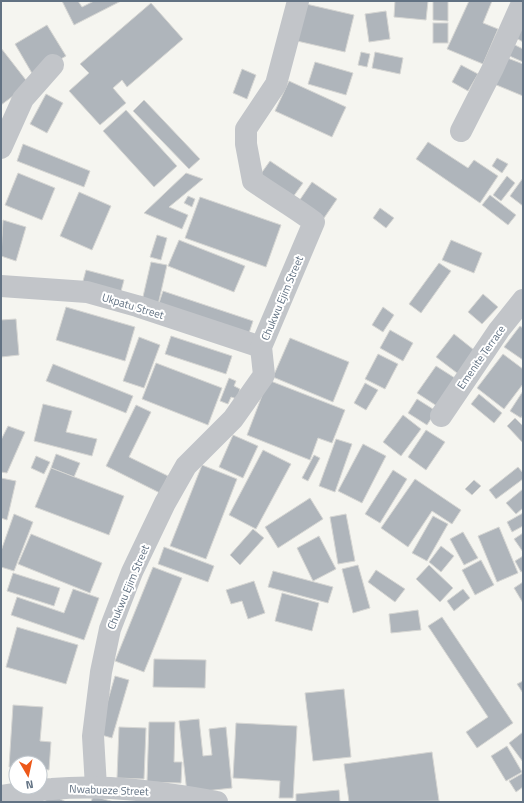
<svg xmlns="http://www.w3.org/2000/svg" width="524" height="803" font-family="'Titillium Web',sans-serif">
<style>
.building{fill:#afb5bb;stroke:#d6d6d3}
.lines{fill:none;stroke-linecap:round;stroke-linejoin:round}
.street{stroke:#c2c5c9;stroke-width:22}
.labels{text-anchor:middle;stroke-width:4;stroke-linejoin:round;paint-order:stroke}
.street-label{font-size:11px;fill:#627283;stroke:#fff}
</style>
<rect width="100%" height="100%" fill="#f5f5f0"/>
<g class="building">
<polygon points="62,1 78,1 82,7 94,1 121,1 74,25"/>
<polygon points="395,1 428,1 426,20 394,17"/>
<polygon points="433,1 448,1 448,21 433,20"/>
<polygon points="469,1 492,1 483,23 498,29 483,64 447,49"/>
<polygon points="151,3 183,39 127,87 122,80 113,88 126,103 100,125 69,91 89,73 80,64"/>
<polygon points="306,4 354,15 345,52 297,41"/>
<polygon points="386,11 390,39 369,42 365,14"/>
<rect x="433" y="23" width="15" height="20"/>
<polygon points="47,25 66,56 33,75 15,44"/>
<polygon points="516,25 523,29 523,42 511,35"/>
<polygon points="511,43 523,49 523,62 505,54"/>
<polygon points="1,48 29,84 1,105"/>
<polygon points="361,52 370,54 367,67 358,65"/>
<polygon points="375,52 403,58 400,74 372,68"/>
<polygon points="505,57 523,64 523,96 494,84"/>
<polygon points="315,62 353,73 346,95 308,84"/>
<polygon points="461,65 478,74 468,91 452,82"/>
<polygon points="242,69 256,75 247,99 233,93"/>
<polygon points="289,81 346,107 332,137 275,111"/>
<polygon points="46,94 63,103 47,133 30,124"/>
<polygon points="144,100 200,159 189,169 133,111"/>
<polygon points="126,110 177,166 154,187 103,131"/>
<polygon points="428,142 468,168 474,160 498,176 480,203 416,159"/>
<polygon points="23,144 90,171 84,187 17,161"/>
<polygon points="497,158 508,164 502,173 492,166"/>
<polygon points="270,161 303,183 293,197 260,175"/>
<polygon points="18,173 55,188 42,220 5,205"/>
<polygon points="186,173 203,179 169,207 188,215 182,229 144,213"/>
<polygon points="507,176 515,183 501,201 493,195"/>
<polygon points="523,178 523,206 510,196"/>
<polygon points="312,182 337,199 324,218 299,201"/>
<polygon points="79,192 111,206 92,250 60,236"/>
<polygon points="490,195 516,215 508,225 482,205"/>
<polygon points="188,196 195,199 192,207 184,203"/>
<polygon points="200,197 281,225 266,267 185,238"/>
<polygon points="380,208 394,218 386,228 373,218"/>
<polygon points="3,220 26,227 16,261 1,256"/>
<polygon points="157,235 167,238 161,260 150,257"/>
<polygon points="179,240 245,266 234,292 168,266"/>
<polygon points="451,240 482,253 474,273 442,260"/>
<polygon points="151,262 167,265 158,305 142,301"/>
<polygon points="439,263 451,271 421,313 409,304"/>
<polygon points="86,270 124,280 120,295 82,285"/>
<polygon points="163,291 253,321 247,339 157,309"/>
<polygon points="483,294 498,307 482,324 468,312"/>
<polygon points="66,307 135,327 125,361 56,340"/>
<polygon points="383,307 394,315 383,332 372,325"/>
<polygon points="16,319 19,355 1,357 1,320"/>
<polygon points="520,326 523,328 523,360 504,347"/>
<polygon points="390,330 413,343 403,361 380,348"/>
<polygon points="454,334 479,354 461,376 436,357"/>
<polygon points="171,336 232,356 226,374 165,354"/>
<polygon points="139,337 160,345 144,388 123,381"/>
<polygon points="290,338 349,362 333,402 273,377"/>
<polygon points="378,354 398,364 385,389 365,379"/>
<polygon points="503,354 523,369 523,384 504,409 477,388"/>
<polygon points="156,363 222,388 208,425 142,399"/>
<polygon points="53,364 133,396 126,413 46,381"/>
<polygon points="436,366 458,380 440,408 417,393"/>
<polygon points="229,378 236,381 234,386 240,389 237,399 231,397 228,404 220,401"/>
<polygon points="268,380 345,410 332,443 318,438 310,460 247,435"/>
<polygon points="365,383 378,390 366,410 354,403"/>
<polygon points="523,391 523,415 521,418 510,411"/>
<polygon points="479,394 502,413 494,423 471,404"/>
<polygon points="417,399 436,411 427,425 408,413"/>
<polygon points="43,404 72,411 66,432 97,439 92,456 34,441"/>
<polygon points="136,405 151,412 129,457 168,476 160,493 106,466"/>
<polygon points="403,415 421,429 401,456 383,442"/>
<polygon points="515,418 523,426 523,443 507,426"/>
<polygon points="8,426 25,432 7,473 1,472 1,440"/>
<polygon points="426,430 445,442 426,470 408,457"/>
<polygon points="233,435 258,446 243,478 219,467"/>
<polygon points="336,439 352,444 335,492 319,486"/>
<polygon points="363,444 386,456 362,503 338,491"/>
<polygon points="263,450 291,464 256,529 229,515"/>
<polygon points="56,454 80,463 74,477 51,468"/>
<polygon points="314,455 320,458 308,481 302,478"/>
<polygon points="36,456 50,462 44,474 31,468"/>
<polygon points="202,465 237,479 206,559 170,546"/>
<polygon points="518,467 523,473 523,479 496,499 489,490"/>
<polygon points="51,468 124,496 109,535 35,507"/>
<polygon points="393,470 407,479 380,523 365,514"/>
<polygon points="1,478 16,481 7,520 1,518"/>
<polygon points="415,479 461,510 452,524 432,511 408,547 381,528"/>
<polygon points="474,480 481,486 472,495 465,489"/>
<polygon points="523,489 523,508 516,514 506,503"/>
<polygon points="310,498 323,519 278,548 265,527"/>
<polygon points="523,513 523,526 512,532 507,522"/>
<polygon points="14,514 33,522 14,571 1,567 1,551"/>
<polygon points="346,514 355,561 338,564 330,517"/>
<polygon points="433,516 448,524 427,561 412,553"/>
<polygon points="499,527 518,573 497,582 478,536"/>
<polygon points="253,529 264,538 240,565 230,555"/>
<polygon points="463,532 478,558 464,565 450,539"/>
<polygon points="523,533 523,552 514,539"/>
<polygon points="31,534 102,563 90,593 18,564"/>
<polygon points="319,536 336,569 313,581 297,548"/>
<polygon points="441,546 454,556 441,572 429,562"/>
<polygon points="164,547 214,566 208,582 158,564"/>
<polygon points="523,556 523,571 521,572 515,561"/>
<polygon points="481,560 494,585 475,595 462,570"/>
<polygon points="358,565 370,608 353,613 342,569"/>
<polygon points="429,565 453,588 440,602 416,579"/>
<polygon points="153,567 182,578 144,672 115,661"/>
<polygon points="376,570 405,589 395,602 368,582"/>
<polygon points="273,571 333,587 328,603 268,587"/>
<polygon points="13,573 60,588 54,606 7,591"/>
<polygon points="254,581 265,613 248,619 242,601 231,604 226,590"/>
<polygon points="523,582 523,603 514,588"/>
<polygon points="73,589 99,598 84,640 11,615 17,597 64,613"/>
<polygon points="463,589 470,598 454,611 447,601"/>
<polygon points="282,593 319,603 312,631 275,621"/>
<polygon points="418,610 421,630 391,633 389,614"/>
<polygon points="442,617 513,723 477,748 466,732 488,717 428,626"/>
<polygon points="17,627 78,645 66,684 6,667"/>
<polygon points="154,659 206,660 205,688 153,687"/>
<polygon points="115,676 129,680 112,738 98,734"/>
<polygon points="523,681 523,693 517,684"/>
<polygon points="344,689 351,757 313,761 305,693"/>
<polygon points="13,705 43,707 40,741 51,742 49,770 40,769 40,763 16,763 16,768 9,767"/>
<polygon points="199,719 203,756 212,755 209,729 226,727 232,788 187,793 179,721"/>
<polygon points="149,722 175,722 174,762 182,762 181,783 147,782"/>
<polygon points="236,723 297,726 293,798 279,798 280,781 233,778"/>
<polygon points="119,727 146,728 144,779 117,778"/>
<polygon points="523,732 523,762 509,743"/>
<polygon points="507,746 522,772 506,781 491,756"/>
<polygon points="432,752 439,801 349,802 344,764"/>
<polygon points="523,773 523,787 516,792 509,781"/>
<polygon points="339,790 340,802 296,802 296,794"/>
<polygon points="49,793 66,802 45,802"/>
<polygon points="93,796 114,802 91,802"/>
</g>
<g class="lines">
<g class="street">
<polyline points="461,131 493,68 523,1"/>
<polyline points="1,148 23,99 53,65"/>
<polyline points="1,286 87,292 137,306 261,347"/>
<polyline points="441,416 499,330 523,300"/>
<path d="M96 787 93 736 101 672 110 629 132 572 165 503 186 466 233 419 264 375 261 347 314 222C294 207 273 195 253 181L246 144V129L276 84 298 1"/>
<path d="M1 796C18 794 35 790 52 789 108 784 162 792 217 802"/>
</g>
</g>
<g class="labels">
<g class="street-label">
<text transform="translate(282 298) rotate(-67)" y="4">Chukwu Ejim Street</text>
<text transform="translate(133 306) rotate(17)" y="4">Ukpatu Street</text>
<text transform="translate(481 357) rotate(-55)" y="4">Emenite Terrace</text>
<text transform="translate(128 587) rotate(-67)" y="4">Chukwu Ejim Street</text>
<text transform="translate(109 790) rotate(2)" y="4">Nwabueze Street</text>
</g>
</g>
<rect width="524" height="803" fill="none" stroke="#627283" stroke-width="4"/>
<g transform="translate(28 775) rotate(171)"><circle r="19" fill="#ffffff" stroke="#c0c7cd"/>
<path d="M0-3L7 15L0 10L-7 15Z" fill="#ed5819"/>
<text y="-6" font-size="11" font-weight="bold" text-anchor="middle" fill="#627283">N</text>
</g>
</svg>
